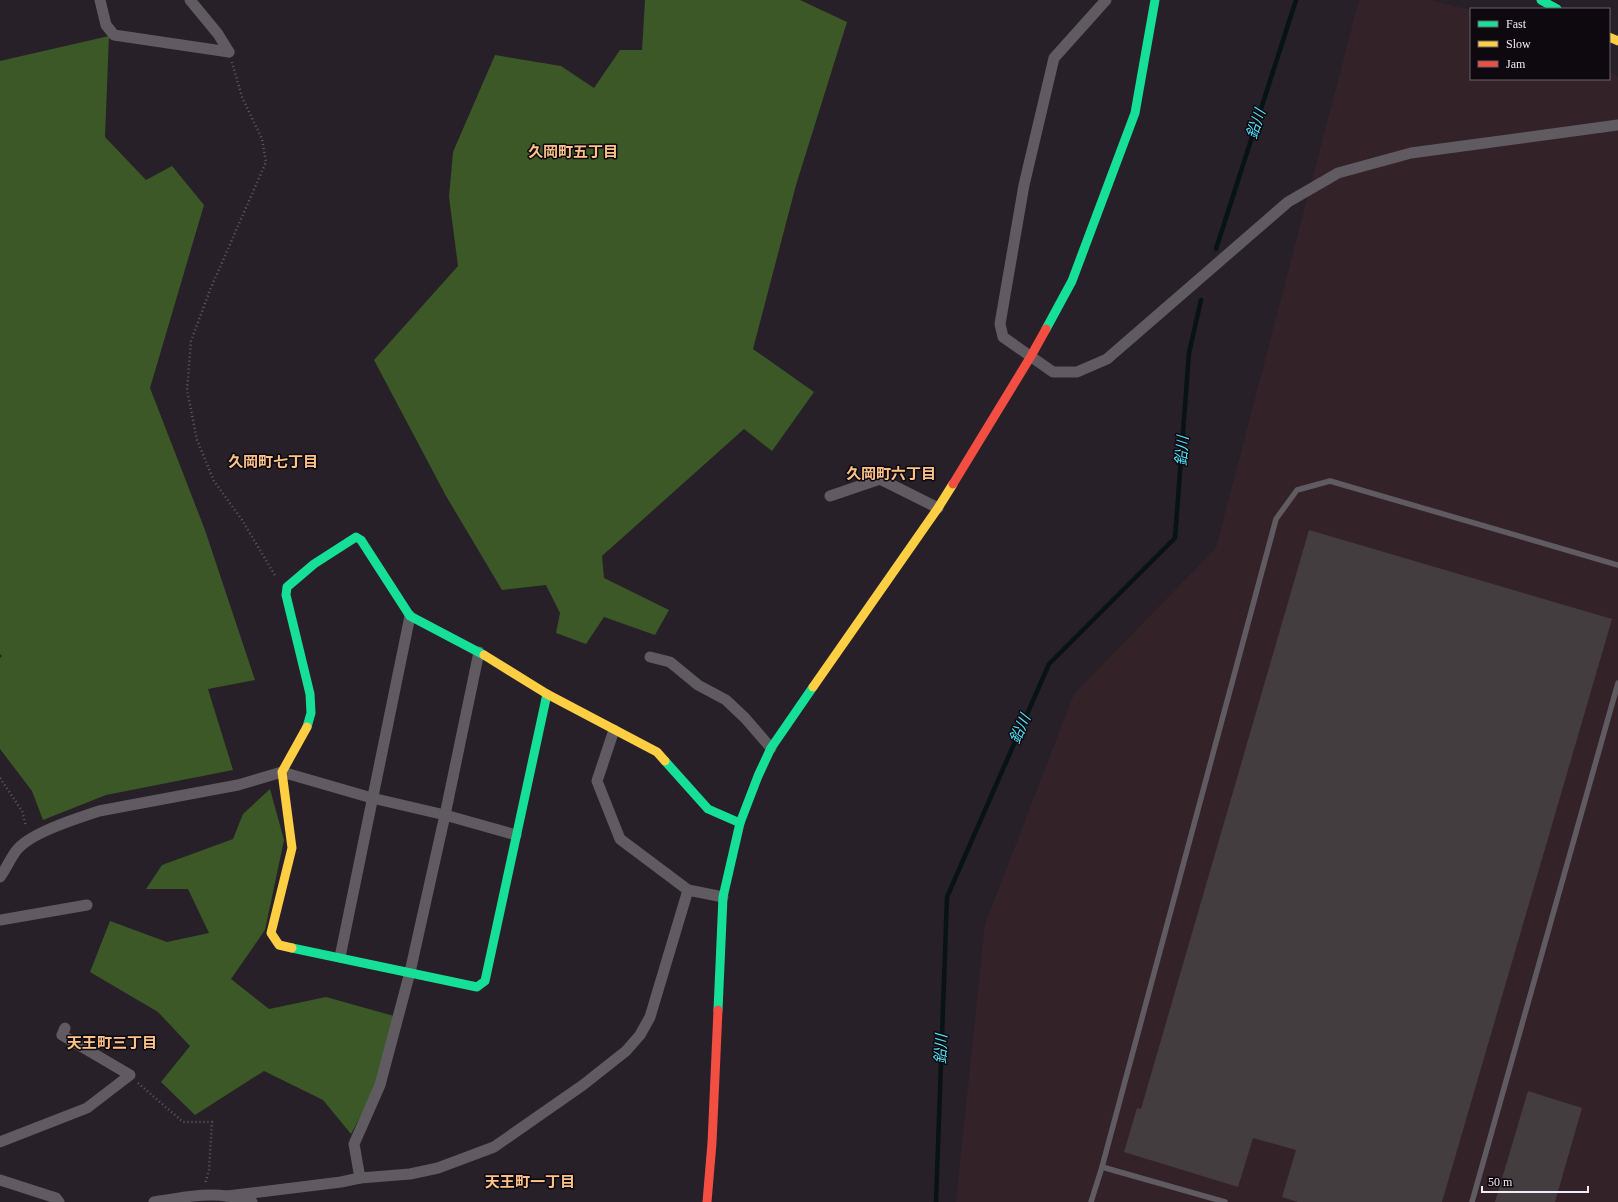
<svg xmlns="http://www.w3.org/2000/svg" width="1618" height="1202" font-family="'Times New Roman','Noto Sans JP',serif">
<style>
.industrial{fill:#332328}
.forest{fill:#3b5826}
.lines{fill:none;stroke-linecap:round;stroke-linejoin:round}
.stream{stroke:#081316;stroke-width:4.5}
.building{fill:#443d40}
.path{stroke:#5f5b60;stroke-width:2.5;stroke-dasharray:1 3;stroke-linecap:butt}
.lane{stroke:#5f5b60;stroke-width:5.5}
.street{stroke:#5f5b60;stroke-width:11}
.fast{stroke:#16e098;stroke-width:9}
.slow{stroke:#ffcf43;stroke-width:9}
.jam{stroke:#f24e42;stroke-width:9}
.labels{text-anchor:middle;stroke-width:3;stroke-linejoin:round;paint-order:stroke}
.water-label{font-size:15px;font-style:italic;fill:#51e4fb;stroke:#0e090f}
.neighbourhood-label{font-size:15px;font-weight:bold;fill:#fec289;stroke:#0e090f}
</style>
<rect width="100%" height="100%" fill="#272028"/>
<polygon class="industrial" points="1359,0 1430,0 1471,10 1471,79 1609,79 1609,72 1618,77 1618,1202 956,1202 985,924 1074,694 1216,548"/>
<g class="forest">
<polygon points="645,0 800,0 847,22 796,185 753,349 814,392 772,451 744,429 602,556 604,578 669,610 655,635 604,617 586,644 556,633 560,613 546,585 502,590 446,496 374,360 458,266 449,197 453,152 495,55 561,66 594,88 620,50 642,50"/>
<polygon points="109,36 105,137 146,180 172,166 204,205 150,388 205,530 255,680 208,689 233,770 106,795 43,820 32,791 0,749 0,658 2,656 0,654 0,61"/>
<polygon points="270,789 284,840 265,930 231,979 269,1009 326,997 394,1016 376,1086 351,1134 323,1100 264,1071 195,1115 161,1082 190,1046 158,1012 90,972 110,921 167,942 209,933 188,889 146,889 162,865 233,839 243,814"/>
</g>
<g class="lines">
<g class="stream">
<polyline points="1216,249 1296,0"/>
<polyline points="936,1202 947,897 1049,664 1175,538 1189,353 1201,300"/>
</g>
</g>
<g class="building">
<polygon points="1309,530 1612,619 1442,1202 1298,1202 1282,1197 1296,1150 1253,1138 1238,1187 1124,1152 1137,1108 1141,1109"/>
<polygon points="1528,1091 1582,1108 1555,1202 1495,1202"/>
</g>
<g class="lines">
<g class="path">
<polyline points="232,62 242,97 262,139 266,162 210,290 191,341 187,390 197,440 214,481 242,520 276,577"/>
<polyline points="0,778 22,811 26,827"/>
<polyline points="138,1083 183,1122 212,1122 209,1170 205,1184"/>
</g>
<g class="lane">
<polyline points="1102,1167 1225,1202"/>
<polyline points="1091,1202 1102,1167 1276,519 1297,490 1330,481 1618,565"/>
<polyline points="1472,1202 1618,683"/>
</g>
<g class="street">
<polyline points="100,0 106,25 114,35 229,52"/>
<polyline points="190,0 218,34 229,52"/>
<polyline points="1106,0 1054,58 1024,185 1000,324 1003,337 1053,372 1077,372 1107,359 1288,202 1338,173 1411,153 1618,125"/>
<polyline points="830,496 880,479 938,508"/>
<polyline points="650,657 670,662 698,685 726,700 745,718 771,748"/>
<polyline points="614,730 597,781 620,839 688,890"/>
<path d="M0 877C6 869 10 859 16 851 29 833 78 818 99 811L238 785 282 772 372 798 445 815 516 835"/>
<polyline points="0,920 87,905"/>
<polyline points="340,957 410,616"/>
<polyline points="0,1142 87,1108 130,1075 62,1035 65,1028"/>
<polyline points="360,1178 354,1144 380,1085 410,972 445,815 479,652"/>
<polyline points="0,1180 56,1198 59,1202"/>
<polyline points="227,1196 341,1182 360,1178 410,1174 438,1168 494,1147 583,1085 626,1051 640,1035 650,1017 688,890 723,897"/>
<path d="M154 1202C177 1198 203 1193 227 1196 235 1197 244 1200 252 1202"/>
</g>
<g class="fast">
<polyline points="1541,0 1557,9"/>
<polyline points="1046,329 1072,281 1135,113 1155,0"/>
<polyline points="307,727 311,713 310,694 286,595 287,587 314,564 356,537 361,540 410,616 484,655"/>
<polyline points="665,761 708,809 740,823"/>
<polyline points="292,948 477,987 485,981 547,694"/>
<polyline points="718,1010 723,897 740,823 758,776 771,748 813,687"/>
</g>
<g class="slow">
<polyline points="1609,37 1618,41"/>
<polyline points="484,655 547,694 657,752 665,761"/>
<polyline points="813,687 938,508 953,484"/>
<polyline points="292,948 279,945 271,933 292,848 282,772 307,727"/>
</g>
<g class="jam">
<polyline points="953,484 1031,356 1046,329"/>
<polyline points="707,1202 712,1143 718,1010"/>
</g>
</g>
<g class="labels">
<g class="water-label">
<text transform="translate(1256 124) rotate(-72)" y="5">鉛川</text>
<text transform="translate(1182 451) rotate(-86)" y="5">鉛川</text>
<text transform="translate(1020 729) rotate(-66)" y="5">鉛川</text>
<text transform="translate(941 1049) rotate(-88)" y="5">鉛川</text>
</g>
<g class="neighbourhood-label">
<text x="573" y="157">久岡町五丁目</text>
<text x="273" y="467">久岡町七丁目</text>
<text x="891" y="479">久岡町六丁目</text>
<text x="112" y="1048">天王町三丁目</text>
<text x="530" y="1187">天王町一丁目</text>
</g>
</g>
<rect x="1470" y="8" width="140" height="72" fill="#0e090f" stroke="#69636b"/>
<rect x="1478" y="21" width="20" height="6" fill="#16e098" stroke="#69636b"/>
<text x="1506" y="28" font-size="12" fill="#f2eaf4">Fast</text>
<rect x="1478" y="41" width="20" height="6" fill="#ffcf43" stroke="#69636b"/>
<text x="1506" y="48" font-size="12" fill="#f2eaf4">Slow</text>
<rect x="1478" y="61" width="20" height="6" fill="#f24e42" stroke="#69636b"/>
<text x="1506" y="68" font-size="12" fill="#f2eaf4">Jam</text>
<path d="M1482 1186v6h106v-6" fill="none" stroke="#f2eaf4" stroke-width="2"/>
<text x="1488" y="1186" font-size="12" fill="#f2eaf4" stroke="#0e090f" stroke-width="3" paint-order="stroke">50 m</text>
</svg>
